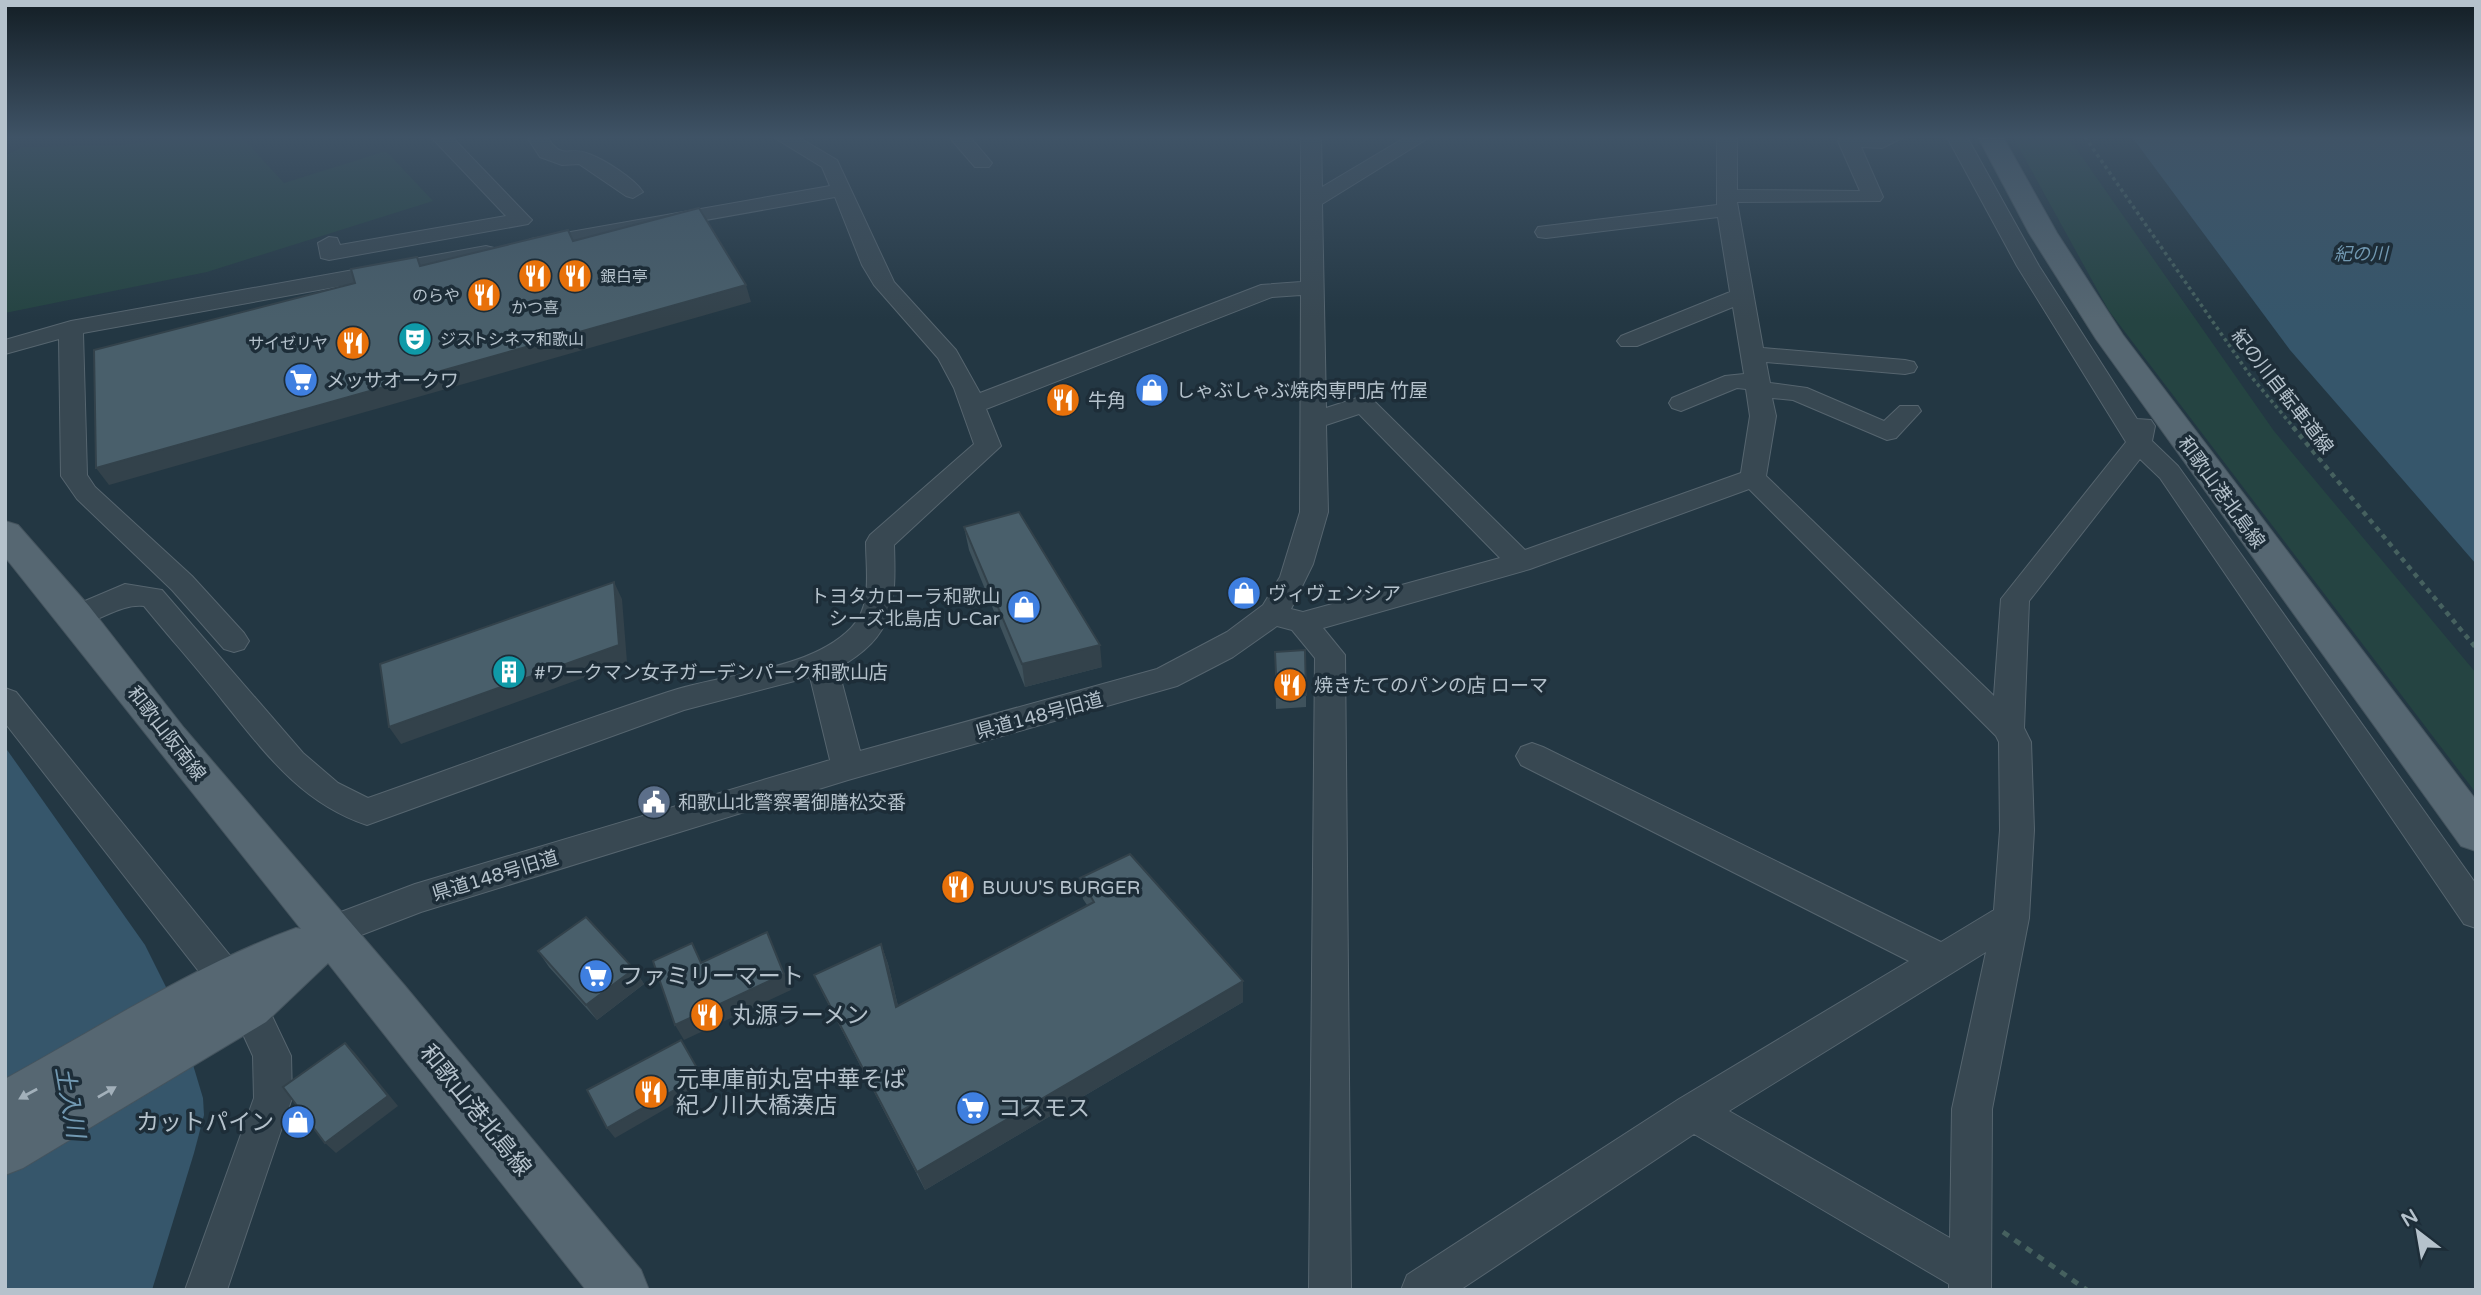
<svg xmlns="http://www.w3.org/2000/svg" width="2481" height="1295" font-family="'Varela Round','Noto Sans JP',sans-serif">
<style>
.green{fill:#254442}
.water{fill:#36566b}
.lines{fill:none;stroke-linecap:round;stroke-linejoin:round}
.minor-casing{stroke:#56656f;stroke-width:2}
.major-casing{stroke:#45545e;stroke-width:2}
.path-far2{stroke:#46615f;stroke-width:3.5;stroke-dasharray:3.5 3.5;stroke-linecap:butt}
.path-far1{stroke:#46615f;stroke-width:4.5;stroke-dasharray:5 5;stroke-linecap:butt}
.path{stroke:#46615f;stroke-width:5;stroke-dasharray:7 7;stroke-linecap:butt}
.minor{fill:#384852;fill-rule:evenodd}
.major{fill:#566772;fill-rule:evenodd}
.wall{fill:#3f525c}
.shaded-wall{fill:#33424b}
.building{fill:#495f6b;stroke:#33424b;stroke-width:2}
.oneway{fill:#a2b0ba}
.labels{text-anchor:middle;stroke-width:7;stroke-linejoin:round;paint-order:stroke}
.far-poi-label{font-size:16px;fill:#b5c2cc;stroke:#1d2d38;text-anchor:start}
.far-water-label{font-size:18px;font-style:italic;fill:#7299b2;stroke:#1d2d38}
.poi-label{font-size:19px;fill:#b5c2cc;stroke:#1d2d38;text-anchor:start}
.street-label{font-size:19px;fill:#b5c2cc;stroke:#1d2d38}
.near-poi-label{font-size:23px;fill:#b5c2cc;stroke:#1d2d38;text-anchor:start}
.near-street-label{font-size:23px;fill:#b5c2cc;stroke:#1d2d38}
.near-water-label{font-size:24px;font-style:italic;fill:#7299b2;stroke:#1d2d38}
</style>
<rect width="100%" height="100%" fill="#233743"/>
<g class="green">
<polygon points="175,137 242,137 284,183 386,151 433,201 207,272 5,313 5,156 22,147 122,145"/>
<polygon points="2013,137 2068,137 2274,431 2476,673 2476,793 2109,311"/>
</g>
<g class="water">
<polygon points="2132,137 2476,137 2476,564 2290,350"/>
<polygon points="5,747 145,945 175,1005 203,1098 204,1115 194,1153 152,1290 5,1290"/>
</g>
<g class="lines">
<g class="minor-casing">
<g id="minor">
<polygon points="431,137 452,137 528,216 532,220 528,224 329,260 321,258 318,243 329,237 337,238 340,245 506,216"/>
<path d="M527 137H547C563 162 569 145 589 154 605 160 634 178 643 192L633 198 626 196 579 164 562 165 540 157Z"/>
<path d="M773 137H798L837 160 894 282 956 350 980 393 1261 285 1301 282V137H1321L1322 187 1406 137H1430L1322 204 1326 408 1363 396 1372 399 1525 550 1741 473 1750 416 1746 389 1737 388 1681 411 1672 408 1669 403 1672 398 1725 376 1744 374 1733 307 1637 346H1621L1617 341 1621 336 1730 292 1718 217 1546 238 1538 237 1535 232 1538 227 1717 205V137H1737V190L1860 191 1838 141 1841 137H1904L1882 148 1861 147 1883 197 1880 201 1737 202 1763 348 1905 360 1914 362 1917 367 1914 372 1905 374 1766 362 1770 383 1807 388 1884 421 1900 406H1918L1921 411 1896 438 1887 440 1793 400 1772 398 1776 416 1766 476 1994 696 2001 599 2126 442 2017 266 1947 137H1967L2039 266 2137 419 2151 420 2155 426 2152 441 2178 466 2476 884V928L2464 924 2160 478 2140 459 2029 601 2024 728 2031 742 2034 830 2029 918 1992 1109 1991 1290H1949V1284L1694 1134 1460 1290H1401L1407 1275 1679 1099 1909 961 1521 765 1516 756 1521 747 1532 743 1543 747 1941 942 1994 910 2000 830 1999 742 1996 736 1749 489 1530 569 1323 628 1345 655 1351 1290H1309L1315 658 1292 630 1277 626 1233 657 1177 686 848 780 421 912 330 947 317 943 312 932 317 921 415 884 830 760 810 677 684 710 367 825C301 803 265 753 223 701 198 669 170 638 144 606 114 603 92 631 66 623L61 616 66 609 125 584 162 590 303 753 338 783 368 798C468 763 567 725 668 692 724 673 809 671 851 628 873 606 866 571 866 542L870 535 974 444 954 388 938 358 874 285 862 265 835 197 531 251 520 245 531 239 830 186 822 167ZM1301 295 1300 512 1280 577 1263 605 1227 632 1157 669 860 751 838 668C895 636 896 604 894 545L1001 446 986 409 1272 297ZM1359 414 1500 558 1303 612 1291 609 1313 564 1328 512 1326 425ZM1986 952 1952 1109 1950 1238 1729 1111Z"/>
<polygon points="949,137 970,137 992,163 989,167 975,167"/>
<polygon points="486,246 494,248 497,253 494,258 83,333 87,475 95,487 192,576 244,633 249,641 244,649 234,652 224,649 172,590 77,499 61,476 59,339 5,354 5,340 71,321"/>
<polygon points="5,688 16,692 262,995 291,1056 292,1098 227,1290 185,1290 254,1098 253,1056 236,1019 5,723"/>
</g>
</g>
<g class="major-casing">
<g id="major">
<polygon points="1978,137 2003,137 2057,233 2123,335 2476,800 2476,851 2461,846 2096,339 2029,233"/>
<path d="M5 521 18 525 89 606 184 728 405 986 641 1270 649 1290H586L328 963 266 1022 23 1168 5 1175V1079C100 1027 194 965 296 928L301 929 5 557Z"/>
</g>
</g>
<polyline class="path-far2" points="2085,137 2249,374 2294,428"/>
<polyline class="path-far1" points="2293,427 2476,648"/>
<polyline class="path" points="2003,1232 2087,1290"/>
<use href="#minor" class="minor"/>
<use href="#major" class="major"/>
</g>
<g class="wall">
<polygon points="964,527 1102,667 1025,687 969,550"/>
<polygon points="1275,652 1306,695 1306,707 1276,709"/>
<polygon points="1080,878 1243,981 1243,1002 925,1190 824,996 814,975 881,944 888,964 898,1006 1087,905 1083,899"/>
<polygon points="538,951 634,969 644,984 597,1020 549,967"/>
</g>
<g class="shaded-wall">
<polygon points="746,285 751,302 109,485 96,468"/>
<polygon points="614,582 622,599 627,662 401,744 389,727"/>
<polygon points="1100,645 1102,667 1025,687 1022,664"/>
<polygon points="767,932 791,990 684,1040 675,1025"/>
<polygon points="881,944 888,964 903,1027 896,1007"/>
<polygon points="634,969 644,984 597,1020 586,1005"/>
<polygon points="1243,981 1243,1002 925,1190 917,1172"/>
<polygon points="681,1040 707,1085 615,1138 607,1128"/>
<polygon points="345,1043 355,1053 398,1106 336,1153 325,1143"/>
</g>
<g class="building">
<polygon points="699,208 746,285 96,468 94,350 355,283 351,269 417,257 420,266 568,230 573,241"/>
<polygon points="1019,512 1100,645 1022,664 964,527"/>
<polygon points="614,582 619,645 389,727 380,664"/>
<polygon points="1305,650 1306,695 1277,697 1275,652"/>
<polygon points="1130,854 1243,981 917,1172 814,975 881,944 896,1007 1094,902 1080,878"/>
<polygon points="586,917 634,969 586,1005 538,951"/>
<polygon points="767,932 784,974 675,1025 653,961 692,943 701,963"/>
<polygon points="681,1040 701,1075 607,1128 587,1090"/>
<polygon points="345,1043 388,1096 325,1143 283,1087"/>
</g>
<defs><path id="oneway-solid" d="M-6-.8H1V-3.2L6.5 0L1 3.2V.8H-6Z" transform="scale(1.75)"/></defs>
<g class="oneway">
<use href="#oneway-solid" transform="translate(107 1092) rotate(-30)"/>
<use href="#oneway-solid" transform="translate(28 1094) rotate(151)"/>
</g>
<linearGradient id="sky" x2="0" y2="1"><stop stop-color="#131e25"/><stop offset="0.43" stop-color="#3f5366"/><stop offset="1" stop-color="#3f5366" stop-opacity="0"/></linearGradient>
<rect width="2481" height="319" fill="url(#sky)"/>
<defs>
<g id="restaurant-disc" transform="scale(1.75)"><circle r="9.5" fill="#e8710a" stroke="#1d2d38"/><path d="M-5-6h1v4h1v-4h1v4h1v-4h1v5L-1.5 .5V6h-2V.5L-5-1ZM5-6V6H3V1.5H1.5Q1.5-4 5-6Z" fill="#fff"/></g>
<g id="theatre-disc" transform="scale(1.75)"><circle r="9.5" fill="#0f9aa8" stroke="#1d2d38"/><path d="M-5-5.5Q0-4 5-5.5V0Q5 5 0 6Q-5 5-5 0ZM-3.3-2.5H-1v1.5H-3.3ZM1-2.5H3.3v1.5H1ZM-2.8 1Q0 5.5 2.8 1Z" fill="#fff"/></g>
<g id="supermarket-disc" transform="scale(1.75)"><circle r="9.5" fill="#3f7fe0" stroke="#1d2d38"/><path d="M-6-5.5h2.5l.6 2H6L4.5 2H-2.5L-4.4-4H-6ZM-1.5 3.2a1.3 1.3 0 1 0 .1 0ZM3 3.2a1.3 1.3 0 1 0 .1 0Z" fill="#fff"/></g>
<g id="shop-disc" transform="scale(1.75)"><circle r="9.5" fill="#3f7fe0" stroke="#1d2d38"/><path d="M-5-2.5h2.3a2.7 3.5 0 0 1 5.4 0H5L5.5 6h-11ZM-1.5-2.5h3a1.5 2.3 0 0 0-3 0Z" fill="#fff"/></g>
<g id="building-disc" transform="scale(1.75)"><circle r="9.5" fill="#0f9aa8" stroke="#1d2d38"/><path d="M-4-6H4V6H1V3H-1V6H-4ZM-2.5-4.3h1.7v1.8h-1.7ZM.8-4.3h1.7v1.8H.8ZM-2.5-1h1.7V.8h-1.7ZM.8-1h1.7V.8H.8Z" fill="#fff"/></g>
<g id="civic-disc" transform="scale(1.75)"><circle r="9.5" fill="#5c6f8a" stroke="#1d2d38"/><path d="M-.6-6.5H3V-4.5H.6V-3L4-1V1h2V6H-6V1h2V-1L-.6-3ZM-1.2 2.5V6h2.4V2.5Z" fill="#fff"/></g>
</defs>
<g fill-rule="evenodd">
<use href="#restaurant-disc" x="535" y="276"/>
<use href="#restaurant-disc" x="575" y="276"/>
<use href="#restaurant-disc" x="484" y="295"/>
<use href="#theatre-disc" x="415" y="339"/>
<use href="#restaurant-disc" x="353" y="343"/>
<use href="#supermarket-disc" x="301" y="380"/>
<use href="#shop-disc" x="1152" y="390"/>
<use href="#restaurant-disc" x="1063" y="400"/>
<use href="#shop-disc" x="1244" y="593"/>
<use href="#shop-disc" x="1024" y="607"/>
<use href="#building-disc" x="509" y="672"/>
<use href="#restaurant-disc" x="1290" y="685"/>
<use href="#civic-disc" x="654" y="802"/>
<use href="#restaurant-disc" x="958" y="887"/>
<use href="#supermarket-disc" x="596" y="976"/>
<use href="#restaurant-disc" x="707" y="1015"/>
<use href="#restaurant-disc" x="651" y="1092"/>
<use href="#supermarket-disc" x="973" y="1108"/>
<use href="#shop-disc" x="298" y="1122"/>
</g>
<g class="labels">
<g class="far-poi-label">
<text x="600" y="282">銀白亭</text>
<text x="460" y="301" text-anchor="end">のらや</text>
<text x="535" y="313" text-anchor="middle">かつ喜</text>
<text x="440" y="345">ジストシネマ和歌山</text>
<text x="328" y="349" text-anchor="end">サイゼリヤ</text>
</g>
<g class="far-water-label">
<text x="2361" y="260">紀の川</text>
</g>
<g class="poi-label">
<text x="326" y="387">メッサオークワ</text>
<text x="1176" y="397">しゃぶしゃぶ焼肉専門店 竹屋</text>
<text x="1088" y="407">牛角</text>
<text x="1268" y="600">ヴィヴェンシア</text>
<text x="1000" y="603" text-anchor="end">トヨタカローラ和歌山<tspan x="1000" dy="22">シーズ北島店 U-Car</tspan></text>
<text x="534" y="679">#ワークマン女子ガーデンパーク和歌山店</text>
<text x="1314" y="692">焼きたてのパンの店 ローマ</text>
<text x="678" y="809">和歌山北警察署御膳松交番</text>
<text x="982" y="894">BUUU'S BURGER</text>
</g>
<g class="street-label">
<text transform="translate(2283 391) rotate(52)" y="7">紀の川自転車道線</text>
<text transform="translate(2222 492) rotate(54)" y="7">和歌山港北島線</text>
<text transform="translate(1039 715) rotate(-15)" y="7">県道148号旧道</text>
<text transform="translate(167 733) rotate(52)" y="7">和歌山阪南線</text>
<text transform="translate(495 875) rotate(-17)" y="7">県道148号旧道</text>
</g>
<g class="near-poi-label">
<text x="620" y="984">ファミリーマート</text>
<text x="732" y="1023">丸源ラーメン</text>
<text x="676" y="1087">元車庫前丸宮中華そば<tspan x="676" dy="26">紀ノ川大橋湊店</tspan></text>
<text x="998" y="1116">コスモス</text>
<text x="274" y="1130" text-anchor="end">カットパイン</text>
</g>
<g class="near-street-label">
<text transform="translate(476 1110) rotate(51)" y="8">和歌山港北島線</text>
</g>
<g class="near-water-label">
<text transform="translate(70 1102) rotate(80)" y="8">土入川</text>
</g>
</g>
<rect width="2481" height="1295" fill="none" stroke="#b5c2cc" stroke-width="14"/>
<g transform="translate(2418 1232) rotate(329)" stroke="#1d2d38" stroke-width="5" paint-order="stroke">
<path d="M0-5L12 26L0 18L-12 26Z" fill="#b5c2cc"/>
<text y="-10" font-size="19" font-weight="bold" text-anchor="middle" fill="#b5c2cc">N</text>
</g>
</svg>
